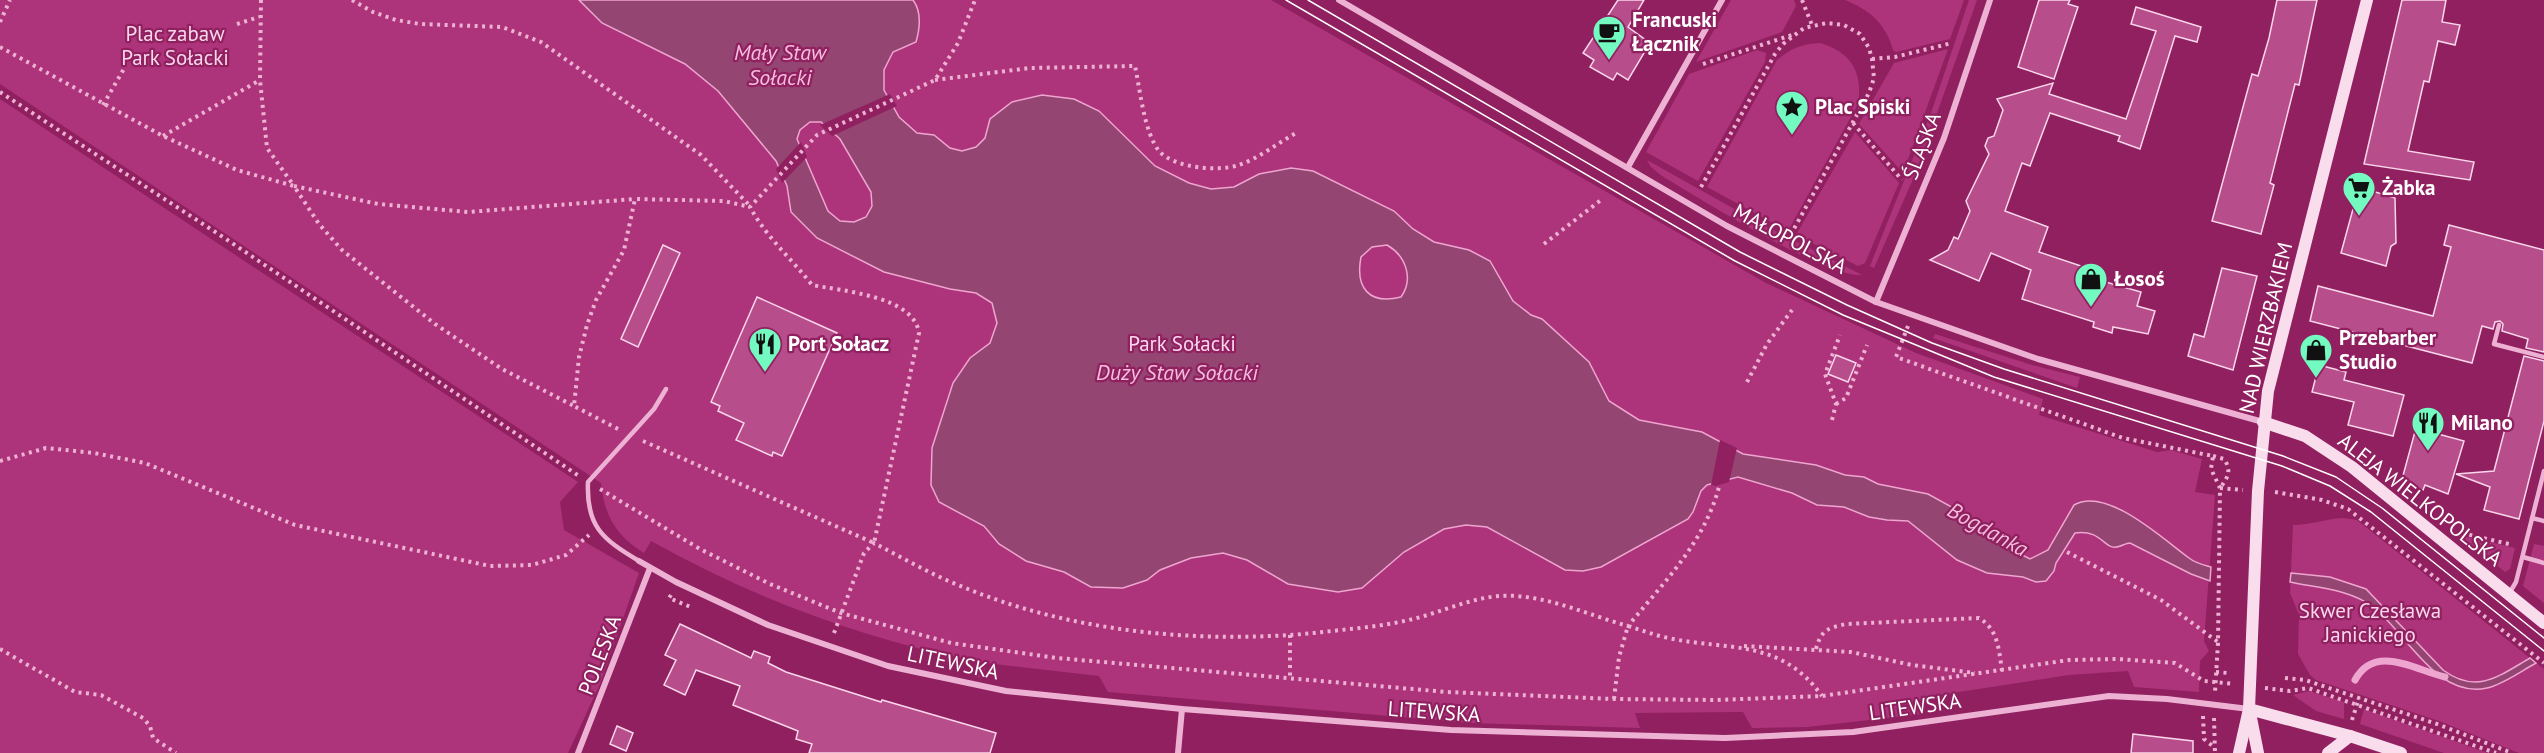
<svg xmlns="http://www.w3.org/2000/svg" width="2544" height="753" font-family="'PT Sans',sans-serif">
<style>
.green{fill:#ad347a}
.water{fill:#944572;stroke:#eea5d0;stroke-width:1.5;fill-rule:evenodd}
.pier{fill:#90205f}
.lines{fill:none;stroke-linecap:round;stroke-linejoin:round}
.stream{stroke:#eea5d0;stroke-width:7}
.building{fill:#b84d8b;stroke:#f9d6eb;stroke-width:1.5}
.path{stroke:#edb1d3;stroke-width:4;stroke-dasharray:3 4.5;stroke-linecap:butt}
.lane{stroke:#edb1d3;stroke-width:4.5}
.street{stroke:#edb1d3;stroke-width:6}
.secondary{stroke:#fadded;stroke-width:12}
.tram{stroke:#fff;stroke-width:1.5}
.labels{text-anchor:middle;stroke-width:4.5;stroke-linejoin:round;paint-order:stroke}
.poi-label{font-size:21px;font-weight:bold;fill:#fff;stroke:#90205f;text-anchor:start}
.park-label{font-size:21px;fill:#f9d6eb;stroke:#90205f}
.street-label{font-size:21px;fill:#fff;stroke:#90205f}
.water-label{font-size:22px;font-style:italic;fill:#f4bddd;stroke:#90205f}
</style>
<rect width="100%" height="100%" fill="#90205f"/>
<g class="green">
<path d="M0 0H1271L1766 283 1916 353 2043 399 2039 415 2157 452 2171 450 2202 459 2195 492 2215 495 2204 641 2209 651 2200 661 2199 692 2134 687 2128 671 2069 675 1926 697 1923 714 1807 727 1752 728 1743 712 1635 713 1640 728 1470 723 1108 692 1099 676 986 663 983 678 973 676 975 661C860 638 753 598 651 541L644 553C616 536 604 515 601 483L0 84Z"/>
<polygon points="1731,0 1794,0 1796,6 1782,32 1696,62"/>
<path d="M1845 0H1964L1950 39 1896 52 1893 50C1886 24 1870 10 1845 0Z"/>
<polygon points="1969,0 1977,0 1917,170 1874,268 1870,266 1931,113"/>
<path d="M1820 43C1851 52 1863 72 1858 104L1788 231 1707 187 1777 60C1791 48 1802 44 1820 43Z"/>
<polygon points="1948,49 1903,173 1859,124 1894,63"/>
<polygon points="1757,50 1766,53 1765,62 1698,181 1646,152 1689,74"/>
<polygon points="0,99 578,482 560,502 564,530 639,573 600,684 568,753 0,753"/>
<polygon points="1855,132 1899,183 1865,263 1858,266 1796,235"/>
<path d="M1647 160 1754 220 1862 275C1823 277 1701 199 1662 176L1651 167Z"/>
<polygon points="1935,334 2032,365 2080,377 2077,388 1933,338"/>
<path d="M2343 518 2357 520 2544 669V753H2519L2439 721 2316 680 2310 675 2298 654 2299 615 2290 593 2293 525C2310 525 2325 519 2343 518Z"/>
<polygon points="2459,535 2515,548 2510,569 2505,572"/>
<polygon points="2534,544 2544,546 2544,603 2523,586"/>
<polygon points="2309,691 2344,702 2344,719 2316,711 2293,695"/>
<polygon points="2364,709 2488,753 2444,753 2360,724"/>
</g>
<g class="water">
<path d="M579 0H913C922 12 920 28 916 42L893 52 884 70V90L899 117 917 133 934 135 950 148 962 151 976 147 985 138 990 119 1012 102 1042 95 1074 99 1099 111 1155 166 1189 183 1211 189 1234 187 1259 174 1291 168 1313 171 1394 211 1413 229 1434 242 1469 250 1490 261 1513 301 1531 315 1542 319 1589 362 1609 401 1639 420 1702 432 1743 454 1816 465 1845 475 1864 477 1878 484 1928 494 1995 531 2020 554 2030 559 2048 550 2074 505C2107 486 2164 540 2189 558 2195 563 2204 565 2211 567L2210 581 2191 574 2130 543C2126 543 2120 547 2116 547 2104 549 2101 529 2075 533L2056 563 2054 571 2046 581 2036 582 2023 577 1987 573 1957 560 1908 521 1887 520 1869 517 1844 507 1817 505 1792 493 1738 477 1707 485 1701 491 1693 512 1688 519 1601 567 1583 571 1565 570 1487 527 1466 525 1444 529 1404 552 1362 588 1338 592 1288 584 1247 560 1223 553 1191 558 1160 570 1147 580 1123 588 1091 587 1064 572 1026 561 999 544 984 526 939 502 931 485 932 448 953 383 970 358 990 343 997 323 992 303 976 293 950 289 884 272 817 238 791 212 787 186 776 161 718 91 685 64 602 23ZM810 122H821L840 139 871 192 872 206 866 217 854 222 840 221 828 211 797 139 800 130ZM1387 245C1406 256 1414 279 1401 297 1369 305 1355 288 1361 257L1372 247Z"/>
<path d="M2291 573 2330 577 2366 589 2443 670C2477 695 2499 676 2530 658L2536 663C2521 671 2504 684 2487 688 2436 699 2407 633 2373 607 2350 589 2317 588 2290 582Z"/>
</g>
<g class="pier">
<polygon points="890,94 897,106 832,136 820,125"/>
<polygon points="801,142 807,157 782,183 776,169"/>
<polygon points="1720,440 1737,448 1729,482 1716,486 1711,485"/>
</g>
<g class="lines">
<path class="stream" d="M2355 680C2375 643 2415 670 2445 677"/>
</g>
<g class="building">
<polygon points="1618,0 1644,0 1628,27 1650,43 1628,80 1617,73 1613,80 1590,67 1594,60 1583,53"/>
<polygon points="2039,0 2070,0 2068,4 2078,7 2054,79 2018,67"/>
<polygon points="2277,0 2317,0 2299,85 2295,84 2270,183 2274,185 2261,234 2212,221 2252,74 2258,76 2269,38"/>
<polygon points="2402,0 2446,0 2442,22 2460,25 2455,45 2438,41 2429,82 2424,81 2408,151 2474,162 2470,180 2364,164"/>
<polygon points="2136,7 2201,27 2197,42 2175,36 2140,149 2118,141 2120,136 2050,113 2030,166 2022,163 2005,211 2048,227 2039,252 2090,269 2088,277 2141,292 2137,306 2155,311 2148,334 2113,327 2112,333 2093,327 2094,322 2022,299 2031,270 1991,253 1979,281 1930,260 1948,250 1954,237 1958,239 1970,211 1966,201 1989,154 1985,146 1988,138 1994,136 2003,110 1997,99 2053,83 2049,94 2126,119 2156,31 2131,24"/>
<polygon points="2359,187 2395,198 2396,243 2391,246 2386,266 2341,253"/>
<polygon points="2449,225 2544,250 2544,352 2526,348 2528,339 2502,331 2503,324 2500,321 2495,322 2493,329 2482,326 2472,363 2310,321 2318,286 2433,316 2451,247 2444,245"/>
<polygon points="663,245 680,253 638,347 621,339"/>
<polygon points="2222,268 2257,276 2233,370 2188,356 2194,334 2204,337"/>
<polygon points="757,297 837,333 782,456 773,452 772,456 736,440 744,423 718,411 720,406 711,402"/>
<polygon points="1836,355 1856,363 1848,382 1828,374"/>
<polygon points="2524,356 2544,361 2544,421 2519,519 2484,510 2490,487 2456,474 2494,471"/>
<polygon points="2319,365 2346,372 2344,380 2404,395 2393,436 2348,425 2354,402 2312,392"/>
<polygon points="2416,428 2464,441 2448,494 2425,485 2423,490 2401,483"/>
<polygon points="680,624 751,658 754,651 770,657 768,663 786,672 881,702 882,700 996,733 990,753 809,753 812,744 796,739 798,731 733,705 740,686 696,670 685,695 664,685 676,660 665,655"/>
<polygon points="617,726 633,733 626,751 610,744"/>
<polygon points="2133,734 2193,741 2193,753 2131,753"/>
</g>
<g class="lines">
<g class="path">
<polyline points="261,0 260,80 267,148 294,186 378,204 468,212 635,199"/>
<polyline points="352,0 373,12 396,20 420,24 502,27 541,42 701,155 750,206"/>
<polyline points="1802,0 1812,25"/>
<polyline points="0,22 10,0"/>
<polyline points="237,24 259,17"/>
<polyline points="0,47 163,136 237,170 294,186 319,224 342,250 435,324 502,369 574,406"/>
<polyline points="1872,59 1895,57 1952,43"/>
<polyline points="1703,64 1792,35"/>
<path d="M935 80 1030 68 1135 66C1140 89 1144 132 1159 151 1174 168 1218 172 1239 165 1259 158 1278 143 1296 133"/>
<polyline points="0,92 226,239 579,476"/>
<polyline points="103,105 125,67"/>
<polyline points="1853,123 1902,180"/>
<polyline points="163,136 260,80"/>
<polyline points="1701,187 1775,54 1783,44 1804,28 1827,23 1844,25 1860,34 1869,48 1872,59 1874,78 1869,93 1790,236"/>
<polyline points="1544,244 1601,200"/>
<polyline points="1908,326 1896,357 2123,438 2213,456 2211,469 2220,488 2218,643 2215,692"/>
<polyline points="1747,382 1767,344 1792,310"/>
<polyline points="1836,404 1846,398 1867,345"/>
<polyline points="1832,420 1836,404 1825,374 1840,335"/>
<polyline points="618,429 574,406 579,357 587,325 596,300 624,250 635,199 724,201 750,207"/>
<path d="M643 441 874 543 919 333C914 296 842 291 812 285 790 257 767 238 750 207L817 135 935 80 958 43 975 0"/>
<path d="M2213 456 2224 459C2232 471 2228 477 2220 488"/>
<polyline points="0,461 46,448 94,453 145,463 295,525 490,566 532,565 566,555 589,535"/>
<polyline points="2220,488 2243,490"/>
<polyline points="600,489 700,549 770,584 841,613 951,643 1057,658 1447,692 1614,699 1717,700 1822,696 2069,660 2118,659 2175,663 2204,681 2234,684"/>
<polyline points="2275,492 2322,500 2348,509 2544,663"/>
<polyline points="2462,533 2513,545"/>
<polyline points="2067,552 2161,600 2218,642"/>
<polyline points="671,595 669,598 693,608"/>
<path d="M834 633 864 553 874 543C903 558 932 575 963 587 1071 632 1198 644 1314 633 1347 629 1381 627 1413 619 1442 612 1470 598 1500 596 1542 593 1588 615 1628 626 1664 582 1704 543 1719 487"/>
<polyline points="1290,635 1290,678"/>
<polyline points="1744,646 1851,652 1912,665 1975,673"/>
<polyline points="0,649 75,692 101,695 143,718 150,726 153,738 176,753"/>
<path d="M1816 649C1821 630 1828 628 1846 624L1979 618C1998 629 1999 650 2002 671"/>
<polyline points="2216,672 2228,673"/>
<polyline points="2285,678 2305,680 2437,724 2512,753"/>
<polyline points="2265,688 2290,691 2308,688 2496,753"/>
<path d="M1614 699 1619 657 1628 626C1641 630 1654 635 1668 638 1729 651 1780 638 1822 696"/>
<polyline points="2203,716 2204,739 2215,748"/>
<polyline points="2214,718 2215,753"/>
<polyline points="2352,720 2359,698"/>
</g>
<g class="lane">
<polyline points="2499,325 2494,344 2544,357"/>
<polyline points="2532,518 2544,521"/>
<polyline points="2523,557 2544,563"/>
<path d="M639 561C602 539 586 526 588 482L654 409 666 389"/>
<polyline points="2510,592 2516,582 2544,471"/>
</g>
<g class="street">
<polyline points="1339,0 1727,226 1876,302 2038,359 2263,422"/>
<polyline points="1628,167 1722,0"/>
<polyline points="1876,302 1944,138 1990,0"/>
<polyline points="639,561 676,582 768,625 888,666 1006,691 1182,709 1451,730 1725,738 1853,732 2109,696 2167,699 2249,709"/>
<polyline points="578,753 650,568"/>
<polyline points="1178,753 1182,709"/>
</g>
<g class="secondary">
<polyline points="2263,422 2305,436 2352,467 2544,623"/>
<polyline points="2249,709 2350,736 2401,753"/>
<polyline points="2250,713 2258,753"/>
<polyline points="2239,753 2249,709 2258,491 2268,391 2367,0"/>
<polyline points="2328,753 2350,736"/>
</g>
<g class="tram">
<polyline points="1286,0 1735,261 1843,315 1994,377 2282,466 2330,486 2371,512 2544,651"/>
<polyline points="1308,0 1740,252 1847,305 1932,343 2004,369 2283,456 2336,477 2382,508 2544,638"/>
</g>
</g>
<defs>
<g id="cafe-pin" transform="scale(1.725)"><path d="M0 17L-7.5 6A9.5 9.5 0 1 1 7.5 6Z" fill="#72fac1" stroke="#90205f"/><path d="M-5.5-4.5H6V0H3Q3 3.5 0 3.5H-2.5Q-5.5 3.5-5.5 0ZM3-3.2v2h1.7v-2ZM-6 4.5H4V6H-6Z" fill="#111"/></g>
<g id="sight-pin" transform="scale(1.725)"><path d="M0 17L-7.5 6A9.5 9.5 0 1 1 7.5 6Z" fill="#72fac1" stroke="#90205f"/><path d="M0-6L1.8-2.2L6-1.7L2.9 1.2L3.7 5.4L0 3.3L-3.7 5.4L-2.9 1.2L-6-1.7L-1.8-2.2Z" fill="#111"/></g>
<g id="supermarket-pin" transform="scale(1.725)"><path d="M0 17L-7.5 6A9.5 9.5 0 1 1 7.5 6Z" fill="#72fac1" stroke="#90205f"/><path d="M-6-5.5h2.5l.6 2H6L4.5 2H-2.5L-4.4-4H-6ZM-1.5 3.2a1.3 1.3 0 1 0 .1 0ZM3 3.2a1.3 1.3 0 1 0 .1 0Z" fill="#111"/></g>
<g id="shop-pin" transform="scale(1.725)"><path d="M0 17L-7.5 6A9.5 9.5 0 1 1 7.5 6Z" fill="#72fac1" stroke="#90205f"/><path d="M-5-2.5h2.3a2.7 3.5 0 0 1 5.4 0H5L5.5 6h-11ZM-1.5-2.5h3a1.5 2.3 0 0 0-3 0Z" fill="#111"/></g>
<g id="restaurant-pin" transform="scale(1.725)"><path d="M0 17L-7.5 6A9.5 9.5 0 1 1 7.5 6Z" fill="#72fac1" stroke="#90205f"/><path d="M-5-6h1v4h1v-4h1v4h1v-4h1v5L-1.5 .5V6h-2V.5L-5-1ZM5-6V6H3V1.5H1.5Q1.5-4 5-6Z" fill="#111"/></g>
</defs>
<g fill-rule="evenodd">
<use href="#cafe-pin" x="1609" y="32"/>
<use href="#sight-pin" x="1792" y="107"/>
<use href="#supermarket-pin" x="2359" y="188"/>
<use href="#shop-pin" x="2091" y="279"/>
<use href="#restaurant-pin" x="765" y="344"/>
<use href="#shop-pin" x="2316" y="350"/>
<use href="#restaurant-pin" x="2428" y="423"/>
</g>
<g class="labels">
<g class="poi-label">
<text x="1632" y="27">Francuski<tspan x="1632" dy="24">Łącznik</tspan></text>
<text x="1815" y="114">Plac Spiski</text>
<text x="2382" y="195">Żabka</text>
<text x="2114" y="286">Łosoś</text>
<text x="2339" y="345">Przebarber<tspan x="2339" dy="24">Studio</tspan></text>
<text x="788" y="351">Port Sołacz</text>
<text x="2451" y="430">Milano</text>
</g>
<g class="park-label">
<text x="175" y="41">Plac zabaw<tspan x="175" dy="24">Park Sołacki</tspan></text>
<text x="1182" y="351">Park Sołacki</text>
<text x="2370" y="618">Skwer Czesława<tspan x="2370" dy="24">Janickiego</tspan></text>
</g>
<g class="street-label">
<text transform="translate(1922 146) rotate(-69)" y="7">ŚLĄSKA</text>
<text transform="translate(1790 239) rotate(28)" y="7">MAŁOPOLSKA</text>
<text transform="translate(2266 328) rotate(-77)" y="7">NAD WIERZBAKIEM</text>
<text transform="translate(2420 500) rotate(38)" y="7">ALEJA WIELKOPOLSKA</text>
<text transform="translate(600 655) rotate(-69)" y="7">POLESKA</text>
<text transform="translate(953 663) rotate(12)" y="7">LITEWSKA</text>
<text transform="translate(1915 707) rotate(-8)" y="7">LITEWSKA</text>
<text transform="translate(1434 712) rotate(4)" y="7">LITEWSKA</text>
</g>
<g class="water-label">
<text x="780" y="60">Mały Staw<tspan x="780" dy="25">Sołacki</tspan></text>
<text x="1177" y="380">Duży Staw Sołacki</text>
<text transform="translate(1988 529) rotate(29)" y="8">Bogdanka</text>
</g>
</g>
</svg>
